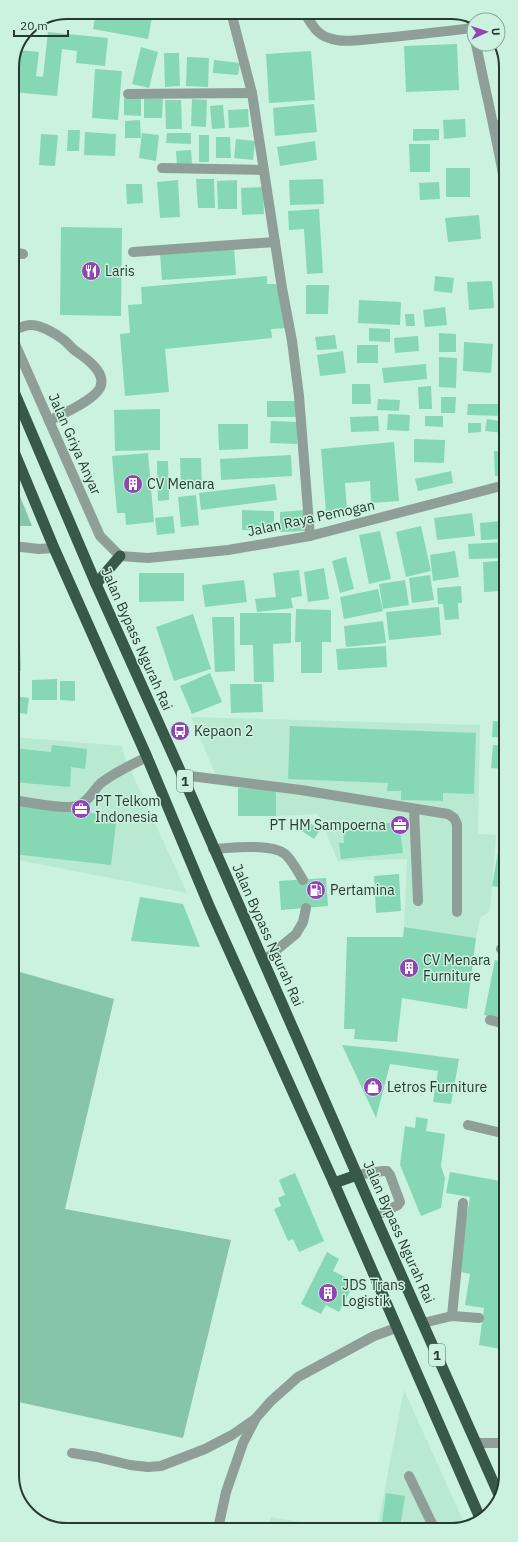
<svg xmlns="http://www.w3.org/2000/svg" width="518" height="1542" font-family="'IBM Plex Sans',sans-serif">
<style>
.built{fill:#bae9d2}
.green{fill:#86c5a8}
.building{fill:#85d8b3}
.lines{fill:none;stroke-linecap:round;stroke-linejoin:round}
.service{stroke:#8f9f97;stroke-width:10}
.minor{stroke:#8f9f97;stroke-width:10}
.tertiary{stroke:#8f9f97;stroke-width:10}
.trunk{stroke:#38584a;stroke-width:11}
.labels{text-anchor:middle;stroke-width:3;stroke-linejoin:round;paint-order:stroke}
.shield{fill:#cbf2df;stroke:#5a7066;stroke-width:1}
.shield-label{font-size:13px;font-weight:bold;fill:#293932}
.poi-label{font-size:14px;fill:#293932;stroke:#cbf2df;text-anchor:start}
.street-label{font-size:14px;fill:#293932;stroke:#cbf2df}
.rim{fill:none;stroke:#293932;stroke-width:2}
</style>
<rect width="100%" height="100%" fill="#cbf2df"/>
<g class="built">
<polygon points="191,717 480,725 478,834 496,835 490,911 480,918 476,938 404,927 407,859 338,861 318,814 276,816 276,789 238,788 220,785"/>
<polygon points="13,737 122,746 125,758 187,893 13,859"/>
<polygon points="404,1390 466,1527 465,1528 377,1529"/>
<polygon points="271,1517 345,1529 268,1529"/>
</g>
<g class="green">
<polygon points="13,479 32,526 13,526"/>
<polygon points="13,970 114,999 65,1209 231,1240 183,1438 14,1401"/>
</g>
<g class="building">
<polygon points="96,12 153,12 148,39 93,29"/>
<polygon points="194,12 223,12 223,18 195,20"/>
<polygon points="336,12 351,12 351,18 337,19"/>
<polygon points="398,12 424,12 424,13 399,16"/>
<polygon points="48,32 108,38 105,66 76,63 77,51 62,49 57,96 12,92 12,64 18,50 39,52 36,76 43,77"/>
<polygon points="457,44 459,90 406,92 404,46"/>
<polygon points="141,47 158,52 149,88 132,84"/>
<polygon points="311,51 315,100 269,103 266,54"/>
<polygon points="164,53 179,53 180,86 165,87"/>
<polygon points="187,57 209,58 208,87 186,86"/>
<polygon points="214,60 240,63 238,75 213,73"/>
<polygon points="95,69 122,71 118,120 92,118"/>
<polygon points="124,98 141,99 141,116 124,115"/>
<polygon points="144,99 163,99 162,118 144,118"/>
<polygon points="192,99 207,100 206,127 191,126"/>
<polygon points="165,100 181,100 182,129 166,129"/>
<polygon points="314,104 317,132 275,136 273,108"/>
<polygon points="223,105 225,128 212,129 210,106"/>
<polygon points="248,109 249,127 229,128 228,110"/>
<polygon points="465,119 466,137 444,139 443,120"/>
<polygon points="140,120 141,138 125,138 125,121"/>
<polygon points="413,129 439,129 439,140 413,141"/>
<polygon points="68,130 80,130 79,151 67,151"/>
<polygon points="85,132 116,134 115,156 84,155"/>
<polygon points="142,133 159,135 156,161 139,158"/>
<polygon points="167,133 191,133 191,144 166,143"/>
<polygon points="41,134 58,135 55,166 39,165"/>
<rect x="199" y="135" width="10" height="27"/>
<polygon points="216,137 230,137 231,158 216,158"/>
<polygon points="236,139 255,141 253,160 234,158"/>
<polygon points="315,141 317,160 280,166 277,147"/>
<polygon points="409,144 430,144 430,172 410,172"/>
<polygon points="191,150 192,164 177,165 176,151"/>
<rect x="446" y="168" width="24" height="29"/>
<polygon points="196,179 214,179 215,208 198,208"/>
<polygon points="323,179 324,204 290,205 289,180"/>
<polygon points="178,180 180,217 160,218 157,182"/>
<polygon points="237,180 237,209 218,209 217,181"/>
<polygon points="439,182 440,199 420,200 419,183"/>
<polygon points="126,184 142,184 143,203 127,204"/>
<polygon points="263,187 264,214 242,215 241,188"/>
<polygon points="319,209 323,273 307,274 304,229 289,230 288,211"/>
<polygon points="479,215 481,239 448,242 445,218"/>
<polygon points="61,227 122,228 121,316 60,315"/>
<polygon points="234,247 236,275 162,280 160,253"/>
<polygon points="267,276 267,284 276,284 287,328 271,329 272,338 165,349 169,392 125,396 120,334 130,333 128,305 142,304 141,287"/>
<polygon points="435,276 454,278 452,293 434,291"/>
<polygon points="492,281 494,308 469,310 467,282"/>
<polygon points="306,285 329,285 328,314 306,314"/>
<polygon points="359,300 401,302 400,325 358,323"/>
<polygon points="445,307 447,325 425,327 423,310"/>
<polygon points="405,314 414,314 415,326 406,326"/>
<polygon points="369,328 390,329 390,342 369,341"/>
<polygon points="439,333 456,334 456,352 439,352"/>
<polygon points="335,335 337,349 317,350 315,337"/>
<polygon points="418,336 419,351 395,353 394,338"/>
<polygon points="464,342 493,344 491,373 463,371"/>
<rect x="357" y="345" width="21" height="18"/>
<polygon points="343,351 346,373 320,376 317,355"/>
<polygon points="439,357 457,358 456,388 439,387"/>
<polygon points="426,364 427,379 384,383 382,368"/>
<polygon points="352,384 370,384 371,404 352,404"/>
<polygon points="431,386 432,409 419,409 418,387"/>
<polygon points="441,397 456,397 455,413 441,413"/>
<polygon points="378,399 400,400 399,411 377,410"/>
<rect x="267" y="401" width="29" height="16"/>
<polygon points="468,404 505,404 505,416 467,415"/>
<polygon points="160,409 160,450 115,451 114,410"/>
<polygon points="388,414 410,415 409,431 387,430"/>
<polygon points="378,416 379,431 351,432 350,417"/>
<polygon points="425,416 443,416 443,427 425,426"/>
<polygon points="487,419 505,422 505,433 485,431"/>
<polygon points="271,421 298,422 297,444 270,443"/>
<polygon points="468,423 481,423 481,432 468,433"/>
<polygon points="218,424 248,424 248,449 219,450"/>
<polygon points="414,439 445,440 444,463 414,462"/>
<polygon points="394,442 399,501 371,503 370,481 345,483 347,511 326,513 321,449"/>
<polygon points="494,451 505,451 505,475 495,476"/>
<polygon points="148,453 154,522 126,525 125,513 117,513 112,456"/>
<polygon points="291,455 292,476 221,480 220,459"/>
<polygon points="180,458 201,458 202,488 181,488"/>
<polygon points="157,461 168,461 169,500 158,501"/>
<polygon points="451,471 453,483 418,491 415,479"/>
<polygon points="275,484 277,500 201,510 199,493"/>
<polygon points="196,495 199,525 181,527 178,497"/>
<polygon points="242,510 274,511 274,530 242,530"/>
<polygon points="304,510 304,531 280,532 280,512"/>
<polygon points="472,513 475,536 437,540 434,518"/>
<polygon points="173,516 175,533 157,535 155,518"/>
<polygon points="501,521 502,539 481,540 480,523"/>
<polygon points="421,526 431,571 406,577 396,532"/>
<polygon points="380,531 391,579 369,584 359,535"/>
<polygon points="505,542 505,558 469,559 468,544"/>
<polygon points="455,551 459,577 433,581 430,555"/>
<polygon points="346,557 354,589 340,593 332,561"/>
<polygon points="499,561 500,591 484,592 483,562"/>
<polygon points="324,568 329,599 308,602 304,572"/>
<polygon points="299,570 302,596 291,598 293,608 257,612 255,599 276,597 273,573"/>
<polygon points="139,573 184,573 184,601 139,602"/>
<polygon points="430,575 434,600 412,603 409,578"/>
<polygon points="244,580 247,602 205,607 202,585"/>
<polygon points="405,580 409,605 383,609 379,584"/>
<polygon points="461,586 462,603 458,603 459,619 445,620 443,604 438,604 437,588"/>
<polygon points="378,589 383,611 344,619 340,597"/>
<polygon points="439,607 441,635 389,640 386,612"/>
<polygon points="296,609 331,610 331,642 322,642 322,673 301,673 301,642 295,642"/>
<polygon points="240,613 291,613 291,643 273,644 274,682 254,682 253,645 240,645"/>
<polygon points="193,614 211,669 174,681 156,627"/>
<polygon points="212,617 234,617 235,671 215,672"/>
<polygon points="383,621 386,643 346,647 344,626"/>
<polygon points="13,641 20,641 21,671 13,671"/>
<polygon points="386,646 387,667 338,670 336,649"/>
<polygon points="210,673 222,702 192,714 180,686"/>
<polygon points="57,679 57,700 32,700 32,680"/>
<polygon points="60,681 75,681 75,701 60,700"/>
<polygon points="230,684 262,684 263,712 231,713"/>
<polygon points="13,696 29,698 27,714 13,712"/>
<polygon points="493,721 505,722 505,738 492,737"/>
<polygon points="290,726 476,733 474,794 443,793 443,801 401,800 401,791 387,791 388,783 288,779"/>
<polygon points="52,745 87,749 85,769 71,767 70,787 13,782 13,748 51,752"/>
<polygon points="493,745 505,746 505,769 491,768"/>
<polygon points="238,788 276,789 276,816 238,816"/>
<polygon points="13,804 117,816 111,865 13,854"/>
<polygon points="304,819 320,830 314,839 297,828"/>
<polygon points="399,822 403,853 341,859 339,843 344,843 343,828"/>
<polygon points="500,841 505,842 505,888 492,886"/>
<polygon points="399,874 401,911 376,913 374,876"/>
<polygon points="326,878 328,906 281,910 279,881"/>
<polygon points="140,897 183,904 200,947 131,941"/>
<polygon points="404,927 476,938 467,1009 402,998 397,1042 354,1039 355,1029 344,1029 347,937 403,937"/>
<polygon points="495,960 505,962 505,1020 484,1015"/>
<polygon points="342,1045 382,1049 459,1059 451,1104 433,1102 438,1071 390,1064 376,1118"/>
<polygon points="416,1117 428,1119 426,1131 445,1134 441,1166 445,1178 441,1208 421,1216 400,1165 405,1126 415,1128"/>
<polygon points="450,1172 506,1182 506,1350 479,1345 484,1308 465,1305 470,1274 457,1271 470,1197 446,1193"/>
<polygon points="295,1173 324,1241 299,1252 293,1239 288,1241 274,1209 281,1206 278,1198 285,1195 279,1180"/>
<polygon points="327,1252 339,1259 333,1271 355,1282 339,1312 326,1305 321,1314 301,1304"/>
<polygon points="502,1418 506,1419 506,1433 502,1432"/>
<polygon points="386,1493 405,1496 400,1528 381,1529"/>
</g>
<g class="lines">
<g class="service">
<polyline points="63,14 75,15"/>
<polyline points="12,252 23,254"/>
<path d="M12 330C18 329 25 325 30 325 41 325 55 333 64 340 68 343 72 349 77 352 87 359 107 373 100 388 93 401 62 414 49 421"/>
<polyline points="182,775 301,790 448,814 454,818 457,824 457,912"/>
<path d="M13 800C27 802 66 810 77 806 89 802 93 790 101 783 115 772 131 765 147 757"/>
<polyline points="414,809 418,901"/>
<path d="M213 849C231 848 270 843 285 854 292 860 298 872 303 880"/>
<polyline points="263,961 296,934 303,922 306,908"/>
<polyline points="357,1175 383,1171 387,1171 390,1175 400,1202 398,1205 375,1216"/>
<polyline points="452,1316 463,1203"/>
<polyline points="423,1323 452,1316 479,1318"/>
<polyline points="476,1443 506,1443"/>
<polyline points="72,1453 97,1457 130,1465 148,1467 161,1466 205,1449 232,1435 255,1419"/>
<polyline points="409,1476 434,1528"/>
<polyline points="218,1529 226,1492 243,1443 256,1418 271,1401 298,1377 374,1336 396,1328"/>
</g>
<g class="minor">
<polyline points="231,12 252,93 282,288 292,341 299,396 310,536"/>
<path d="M304 12C311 23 316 34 329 38 342 43 358 40 372 39 406 36 439 32 473 28"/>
<polyline points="471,19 474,33"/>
<path d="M476 44C485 89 496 134 504 180"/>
<polyline points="128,94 252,93"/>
<polyline points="494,125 504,125"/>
<polyline points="162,168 263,170"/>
<polyline points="133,252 275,242"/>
<polyline points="13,546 39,549 54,548"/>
<polyline points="501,949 505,950"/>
<polyline points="490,1020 505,1024"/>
<polyline points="468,1125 506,1134"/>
</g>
<polyline class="tertiary" points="12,337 100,536 120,556 148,558 228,550 310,536 505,485"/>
<g class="trunk">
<polyline points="12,387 96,584 182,775 375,1216 499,1495"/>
<polyline points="13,449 54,548 147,757 210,908 334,1183 480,1518"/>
<polyline points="96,584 120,556"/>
<polyline points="334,1183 357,1175"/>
</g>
</g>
<defs>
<g id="restaurant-disc" transform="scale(1)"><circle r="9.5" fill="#9244b5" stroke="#cbf2df"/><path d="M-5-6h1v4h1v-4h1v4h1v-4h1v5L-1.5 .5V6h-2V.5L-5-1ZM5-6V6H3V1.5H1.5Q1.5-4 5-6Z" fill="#fff"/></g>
<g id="building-disc" transform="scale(1)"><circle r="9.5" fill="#9244b5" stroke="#cbf2df"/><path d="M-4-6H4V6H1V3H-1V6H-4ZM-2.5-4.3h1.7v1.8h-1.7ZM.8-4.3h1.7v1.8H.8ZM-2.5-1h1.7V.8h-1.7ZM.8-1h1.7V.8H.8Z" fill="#fff"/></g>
<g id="bus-disc" transform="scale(1)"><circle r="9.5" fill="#9244b5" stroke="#cbf2df"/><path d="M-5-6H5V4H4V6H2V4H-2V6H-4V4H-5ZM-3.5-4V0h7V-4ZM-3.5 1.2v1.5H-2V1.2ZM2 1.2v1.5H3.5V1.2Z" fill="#fff"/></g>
<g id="office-disc" transform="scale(1)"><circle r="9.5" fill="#9244b5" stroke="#cbf2df"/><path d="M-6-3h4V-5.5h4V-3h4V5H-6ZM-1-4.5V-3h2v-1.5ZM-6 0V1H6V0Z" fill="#fff"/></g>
<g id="fuel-disc" transform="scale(1)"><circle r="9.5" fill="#9244b5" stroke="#cbf2df"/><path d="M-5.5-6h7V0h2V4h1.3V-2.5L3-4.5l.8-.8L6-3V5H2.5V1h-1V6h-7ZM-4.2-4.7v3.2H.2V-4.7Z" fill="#fff"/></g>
<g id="shop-disc" transform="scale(1)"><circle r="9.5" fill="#9244b5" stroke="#cbf2df"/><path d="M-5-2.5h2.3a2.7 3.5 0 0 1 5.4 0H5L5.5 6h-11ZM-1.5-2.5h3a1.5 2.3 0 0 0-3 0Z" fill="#fff"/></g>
</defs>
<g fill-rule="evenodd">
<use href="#restaurant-disc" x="91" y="271"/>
<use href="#building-disc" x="133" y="484"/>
<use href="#bus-disc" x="180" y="731"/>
<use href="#office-disc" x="81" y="809"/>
<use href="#office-disc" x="400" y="825"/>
<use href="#fuel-disc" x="316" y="890"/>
<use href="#building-disc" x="409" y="968"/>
<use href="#shop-disc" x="373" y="1087"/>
<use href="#building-disc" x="328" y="1293"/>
</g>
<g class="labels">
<g class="shield">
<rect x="177" y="770" width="16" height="22" rx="3"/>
<rect x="429" y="1344" width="16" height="22" rx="3"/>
</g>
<g class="shield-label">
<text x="185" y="786">1</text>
<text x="437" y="1360">1</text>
</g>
<g class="poi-label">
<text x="105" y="276">Laris</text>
<text x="147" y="489">CV Menara</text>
<text x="194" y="736">Kepaon 2</text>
<text x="95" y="806">PT Telkom<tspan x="95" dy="16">Indonesia</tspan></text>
<text x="386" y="830" text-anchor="end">PT HM Sampoerna</text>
<text x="330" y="895">Pertamina</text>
<text x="423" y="965">CV Menara<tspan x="423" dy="16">Furniture</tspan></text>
<text x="387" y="1092">Letros Furniture</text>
<text x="342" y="1290">JDS Trans<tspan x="342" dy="16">Logistik</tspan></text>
</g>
<g class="street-label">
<text transform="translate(75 444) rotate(66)" y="5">Jalan Griya Anyar</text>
<text transform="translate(311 518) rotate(-12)" y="5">Jalan Raya Pemogan</text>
<text transform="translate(137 639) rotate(66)" y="5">Jalan Bypass Ngurah Rai</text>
<text transform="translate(268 935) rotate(66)" y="5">Jalan Bypass Ngurah Rai</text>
<text transform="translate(399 1232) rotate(66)" y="5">Jalan Bypass Ngurah Rai</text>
</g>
</g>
<path d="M0 0H518V1542H0ZM67 19H451A48 48 0 0 1 499 67V1475A48 48 0 0 1 451 1523H67A48 48 0 0 1 19 1475V67A48 48 0 0 1 67 19Z" fill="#cbf2df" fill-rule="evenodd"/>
<path class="rim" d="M67 19H451A48 48 0 0 1 499 67V1475A48 48 0 0 1 451 1523H67A48 48 0 0 1 19 1475V67A48 48 0 0 1 67 19Z"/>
<g transform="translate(486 32) rotate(87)"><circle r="19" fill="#cbf2df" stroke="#8aa89a"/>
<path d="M0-3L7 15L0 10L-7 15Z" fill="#9244b5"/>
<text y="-6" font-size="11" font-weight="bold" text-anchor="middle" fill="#293932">U</text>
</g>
<path d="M14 30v6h54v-6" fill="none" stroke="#293932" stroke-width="2"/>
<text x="20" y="30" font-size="12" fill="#293932" stroke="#cbf2df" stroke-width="3" paint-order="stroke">20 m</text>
</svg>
